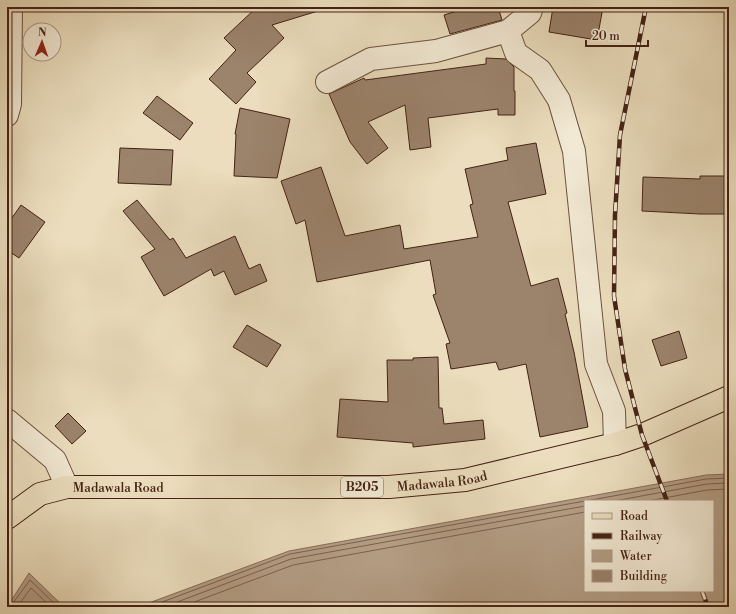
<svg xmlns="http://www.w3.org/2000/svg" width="736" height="614" font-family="'Libre Bodoni',serif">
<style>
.water{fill:#b39d84;stroke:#876c57;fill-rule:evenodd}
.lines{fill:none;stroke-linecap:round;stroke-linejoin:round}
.shore{stroke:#7c604c;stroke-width:1}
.building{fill:#9b836c;stroke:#452214}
.minor-casing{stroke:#6e513e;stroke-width:24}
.primary-casing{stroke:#452214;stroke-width:24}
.minor{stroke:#f2e9d4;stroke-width:22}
.primary{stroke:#ebddbd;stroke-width:22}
.rail-casing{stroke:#452214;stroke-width:4.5}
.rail{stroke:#f2e9d4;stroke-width:3;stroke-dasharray:9;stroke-linecap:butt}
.labels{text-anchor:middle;stroke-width:4;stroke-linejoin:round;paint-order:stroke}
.shield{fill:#f2e9d4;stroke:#795e4e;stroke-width:1}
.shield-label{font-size:12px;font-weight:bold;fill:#452214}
.street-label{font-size:13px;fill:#452214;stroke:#f2e9d4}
</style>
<rect width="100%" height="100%" fill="#ebddbd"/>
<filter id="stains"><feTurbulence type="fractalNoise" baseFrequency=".005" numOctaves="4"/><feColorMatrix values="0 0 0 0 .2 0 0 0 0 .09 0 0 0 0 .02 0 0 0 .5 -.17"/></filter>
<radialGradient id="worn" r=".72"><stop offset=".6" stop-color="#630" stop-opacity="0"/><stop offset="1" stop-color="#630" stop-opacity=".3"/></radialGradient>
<g class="water">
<path d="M729 474V607H138L289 551 706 475ZM585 501H713V591H585Z"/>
<polygon points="29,573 64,607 7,607"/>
</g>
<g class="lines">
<g class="shore">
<polyline points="586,501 706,479 729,478"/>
<polyline points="614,501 707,484 729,483"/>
<polyline points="648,501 707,490 729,489"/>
<polyline points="10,607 30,580 58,607"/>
<polyline points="17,607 31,588 51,607"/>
<polyline points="149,607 290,554 585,501"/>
<polyline points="164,607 291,559 585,506"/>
<polyline points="181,607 293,565 585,512"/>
</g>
</g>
<g class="building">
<polygon points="257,7 318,7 318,11 272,25 284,38 247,73 256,82 236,104 209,79 236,50 224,38"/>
<polygon points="470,7 498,7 502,20 450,34 444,15"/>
<polygon points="553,7 603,7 597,40 549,32"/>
<polygon points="486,58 506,59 514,67 514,91 515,91 515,115 498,115 498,109 428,118 431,147 410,150 405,105 368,122 388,148 367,164 350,142 329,94 364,78 365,80 486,64"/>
<polygon points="157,96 193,123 180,140 143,113"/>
<polygon points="240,108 290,119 277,178 234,176 236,134 235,134"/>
<polygon points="536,143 546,194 508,202 531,286 558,278 567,313 565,314 574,352 588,427 540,437 526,364 499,370 496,362 451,369 446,344 450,343 433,295 436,294 430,260 317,282 305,220 296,224 281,181 321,167 345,236 400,225 404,249 478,237 470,205 473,204 465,169 508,160 506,148"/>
<polygon points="120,148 173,150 171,185 118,183"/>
<polygon points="700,176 729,176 729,214 700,214 642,211 643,177 700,179"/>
<polygon points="137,200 170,240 173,238 186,258 235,236 249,269 260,264 267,281 235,295 224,271 214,276 211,269 164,296 141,257 155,249 123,211"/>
<polygon points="21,205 45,222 19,258 7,250 7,225"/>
<polygon points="247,325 281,345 267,367 233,347"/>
<polygon points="679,331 687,358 661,366 652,340"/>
<polygon points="438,357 439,408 442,408 444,424 483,420 485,439 413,447 413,443 337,437 340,399 388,402 387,360 413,360 413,358"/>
<polygon points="68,413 86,431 72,444 55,426"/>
</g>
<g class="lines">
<g class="minor-casing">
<g id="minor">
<polyline points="508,31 516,53 540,70 559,100 574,151 596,364 614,411 615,444"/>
<polyline points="327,82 371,59 436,51 508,31 530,13 532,7"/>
<polyline points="7,115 10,104 11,7"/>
<polyline points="7,420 55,460 67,487"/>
</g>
</g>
<g class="primary-casing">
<g id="primary">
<path id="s1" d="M7 518 40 494 67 487H389L465 480 615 444 642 435 729 397"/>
</g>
</g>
<use href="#minor" class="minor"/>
<use href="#primary" class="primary"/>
<g class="rail-casing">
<g id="rail">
<polyline points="646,7 620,135 615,215 614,296 625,369 642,435 667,501"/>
<polyline points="702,591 708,607"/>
</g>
</g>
<use href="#rail" class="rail"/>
</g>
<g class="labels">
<rect class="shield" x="341" y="477" width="42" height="20" rx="3"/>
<g class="shield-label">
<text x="362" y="491">B205</text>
</g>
<g class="street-label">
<text dy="5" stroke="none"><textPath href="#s1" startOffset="444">Madawala Road</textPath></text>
<text dy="5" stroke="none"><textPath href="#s1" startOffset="120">Madawala Road</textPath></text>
</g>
</g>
<rect width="736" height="614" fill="none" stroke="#ebddbd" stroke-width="24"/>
<rect x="8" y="8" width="720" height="598" fill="none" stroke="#452214" stroke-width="2"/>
<rect x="12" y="12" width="712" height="590" fill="none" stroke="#452214"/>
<rect x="584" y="500" width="130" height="92" fill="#f2e9d4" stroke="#ad9987"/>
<rect x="592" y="513" width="20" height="6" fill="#ebddbd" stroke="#ad9987"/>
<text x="620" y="520" font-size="12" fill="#452214">Road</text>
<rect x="592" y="533" width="20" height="6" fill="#452214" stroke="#ad9987"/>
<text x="620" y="540" font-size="12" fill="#452214">Railway</text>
<rect x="592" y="550" width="20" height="12" fill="#b39d84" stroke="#ad9987"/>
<text x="620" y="560" font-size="12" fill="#452214">Water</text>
<rect x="592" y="570" width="20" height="12" fill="#9b836c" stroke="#ad9987"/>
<text x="620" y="580" font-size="12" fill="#452214">Building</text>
<g transform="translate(42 42) rotate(2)"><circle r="19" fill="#f2e9d4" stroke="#ad9987"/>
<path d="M0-3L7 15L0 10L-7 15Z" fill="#8f2418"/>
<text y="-6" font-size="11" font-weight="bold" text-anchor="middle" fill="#452214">N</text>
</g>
<path d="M586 40v6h62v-6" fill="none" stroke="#452214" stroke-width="2"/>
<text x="592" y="40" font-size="12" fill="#452214" stroke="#f2e9d4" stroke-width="3" paint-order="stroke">20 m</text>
<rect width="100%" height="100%" filter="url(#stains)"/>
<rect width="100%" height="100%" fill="url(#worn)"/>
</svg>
